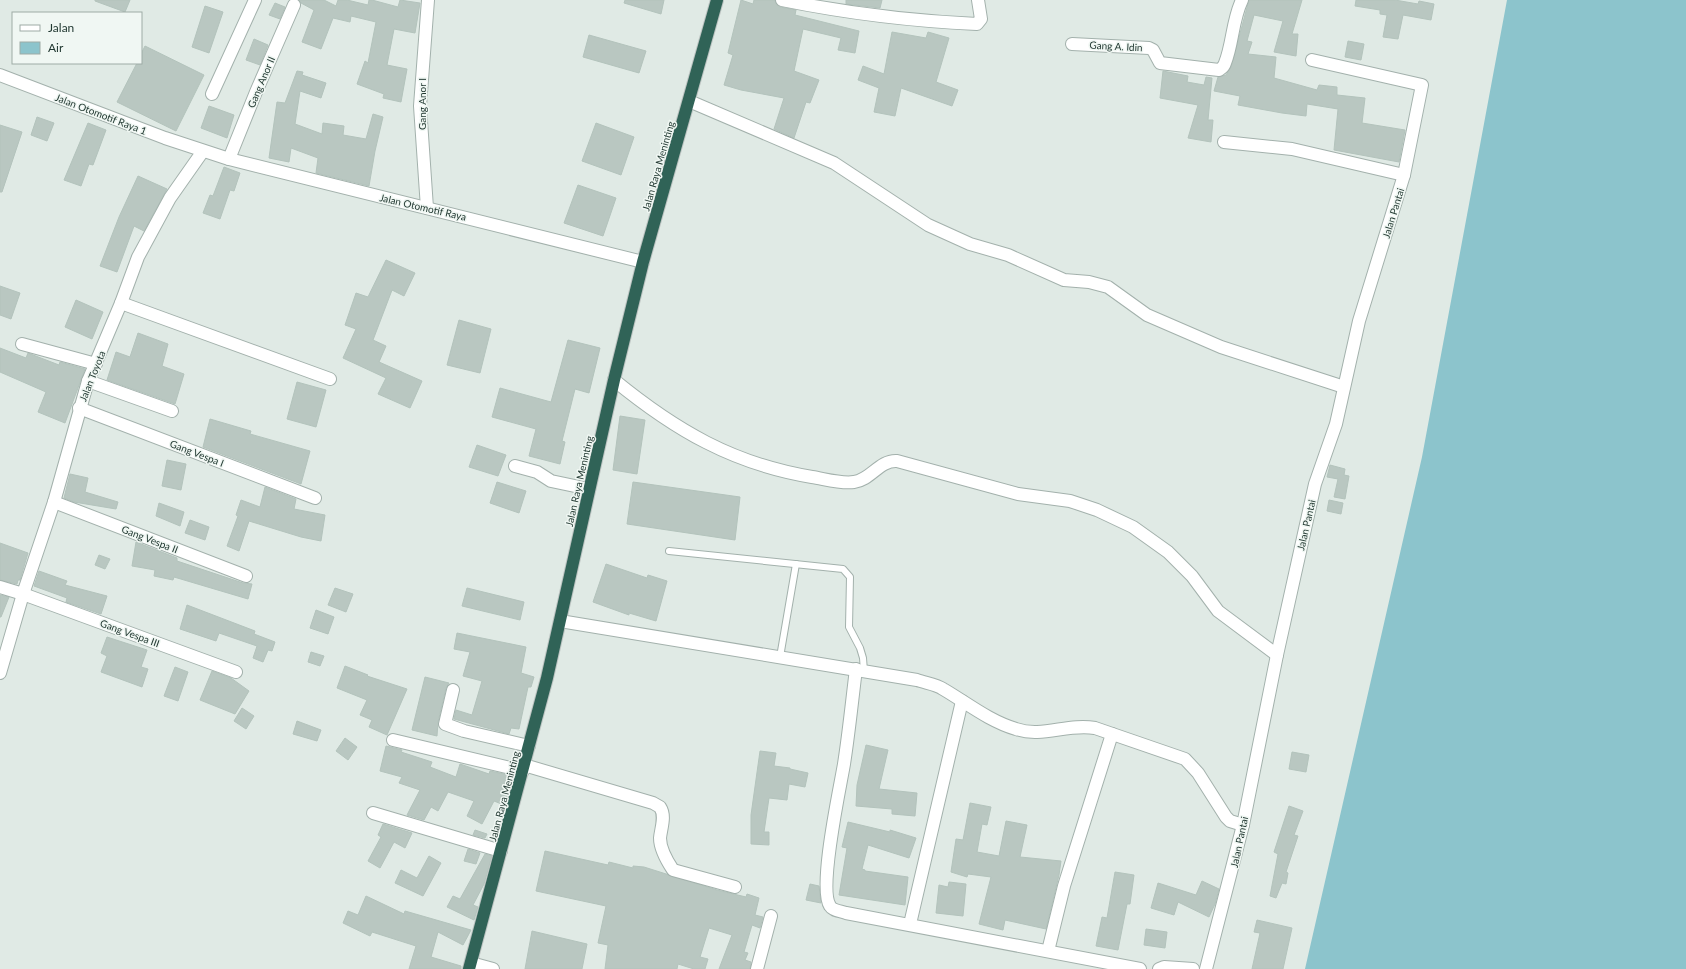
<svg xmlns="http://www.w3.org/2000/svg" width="1686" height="969" font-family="Lato,sans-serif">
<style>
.water{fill:#8cc4cc}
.building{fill:#b9c7c1;stroke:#b3c3bc}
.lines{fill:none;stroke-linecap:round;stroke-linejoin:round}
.lane-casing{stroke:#a3b1ac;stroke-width:8}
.street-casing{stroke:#a3b1ac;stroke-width:14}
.highway-casing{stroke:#bdc4c2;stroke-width:14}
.lane{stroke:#fff;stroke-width:6}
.street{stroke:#fff;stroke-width:12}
.highway{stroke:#306357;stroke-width:12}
.labels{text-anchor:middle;stroke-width:3;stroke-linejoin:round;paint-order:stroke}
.street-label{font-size:10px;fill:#223932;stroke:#f0f7f3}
</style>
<rect width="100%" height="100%" fill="#e0eae5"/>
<polygon class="water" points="1507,0 1686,0 1686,969 1305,969 1422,457"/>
<g class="building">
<polygon points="95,0 130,0 125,12 95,1"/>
<polygon points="299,0 324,0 336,6 338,0 347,0 368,5 369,0 372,0 398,7 400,0 420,3 415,33 394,29 387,65 407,69 401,102 383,98 384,94 357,84 365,61 368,63 376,22 351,16 350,22 333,18 321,49 302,42 314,10 301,3"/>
<polygon points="625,0 664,0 661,14 624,3"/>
<polygon points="741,0 753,4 754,0 775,0 777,5 780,7 796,10 795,15 859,31 855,53 838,50 841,38 803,29 794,71 819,80 810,103 806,102 794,138 774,129 784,98 741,90 724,85 733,55 728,53"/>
<polygon points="846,0 882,0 880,8 846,4"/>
<polygon points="1249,0 1302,0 1292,34 1298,34 1296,56 1274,52 1283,21 1254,15 1247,41 1252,42 1248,54 1276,57 1274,78 1317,90 1319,85 1337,87 1337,95 1365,98 1362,123 1405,130 1399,162 1334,150 1338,109 1307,104 1306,116 1282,113 1238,105 1240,96 1214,91 1218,77 1226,75 1231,67"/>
<polygon points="1356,0 1395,0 1418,4 1419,1 1434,4 1431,20 1403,15 1398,39 1383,37 1387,15 1380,14 1380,10 1355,6"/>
<polygon points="275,3 285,7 280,19 269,15"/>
<polygon points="205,6 223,12 209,53 192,47"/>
<polygon points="892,32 926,38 928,32 949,38 936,82 958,90 952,106 901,88 895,116 874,112 879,88 858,80 863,66 884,74"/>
<polygon points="589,35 646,51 639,73 583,57"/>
<polygon points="254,39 268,45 260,65 246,60"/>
<polygon points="1348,41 1364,44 1361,60 1345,57"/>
<polygon points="145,46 204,75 176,131 117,102 137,63 141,63 141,54"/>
<polygon points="297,71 303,72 302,75 326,83 321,98 300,91 295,124 322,134 323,123 344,126 343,135 366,139 373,114 383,117 375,151 369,186 316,173 318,158 291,148 289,162 269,158 277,102 285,103"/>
<polygon points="1163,71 1188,76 1187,82 1204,85 1206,77 1212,78 1208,120 1213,120 1211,142 1188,138 1198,105 1160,98"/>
<polygon points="209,106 234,115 227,138 201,128"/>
<polygon points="37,117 54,123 47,141 31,135"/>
<polygon points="88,123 106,130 93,165 89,164 81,186 64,180"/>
<polygon points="596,123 634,137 621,175 582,161"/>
<polygon points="0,125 22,132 2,192 0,192"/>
<polygon points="224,167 240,173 234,191 230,190 220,219 203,213 210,195 213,196"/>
<polygon points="138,176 167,189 144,231 134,226 117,272 100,266 119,217"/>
<polygon points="578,185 616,198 603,236 564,223"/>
<polygon points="386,260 415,273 404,296 392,290 373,340 386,346 379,362 422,381 410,408 378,394 386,378 343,358 356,329 345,325 356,293 368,297"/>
<polygon points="0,286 20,293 11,319 0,315"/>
<polygon points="76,300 103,312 92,339 65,327"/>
<polygon points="459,320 491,329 480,373 447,365"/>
<polygon points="138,333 168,344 162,366 184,374 175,404 107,380 116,352 130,357"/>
<polygon points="568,340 600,348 589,393 575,389 562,441 565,442 560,464 529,456 536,429 492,417 500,388 551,402"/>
<polygon points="0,348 26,358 28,353 59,365 60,362 85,369 65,423 38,412 46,392 0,372"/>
<polygon points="297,382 326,390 316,427 287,419"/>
<polygon points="620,416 645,420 637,474 613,470"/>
<polygon points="210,419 251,431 250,434 310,451 301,484 203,447"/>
<polygon points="477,445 506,455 498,476 469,467"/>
<polygon points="167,460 186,464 181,490 162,486"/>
<polygon points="1330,465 1345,469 1344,475 1349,476 1345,499 1334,497 1338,479 1327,477"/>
<polygon points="70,474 88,478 85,492 118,502 116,509 74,502 64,498"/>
<polygon points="497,482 526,491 519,513 490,503"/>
<polygon points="633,482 740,497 735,540 627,524"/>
<polygon points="265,487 296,499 294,509 325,515 321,541 301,537 249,521 239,551 227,546 238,516 236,515 241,500 260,507"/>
<polygon points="1329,500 1343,503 1341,514 1327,511"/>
<polygon points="159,503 184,512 180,526 156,516"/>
<polygon points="190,520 209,527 205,540 185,533"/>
<polygon points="136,542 177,558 177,561 243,583 252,584 248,599 174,577 173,580 154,576 155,570 132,566"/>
<polygon points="0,543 28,553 20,580 18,580 17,584 0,580"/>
<polygon points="99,555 110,559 105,569 95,565"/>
<polygon points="606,564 647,578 648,575 667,581 656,621 629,613 629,615 593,602"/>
<polygon points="39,571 67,581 65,585 107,596 101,614 66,602 67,598 34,586"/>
<polygon points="335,588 353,594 346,612 328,605"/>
<polygon points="467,588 524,602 520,620 462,606"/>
<polygon points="0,595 9,597 1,617 0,617"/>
<polygon points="187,605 255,631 254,634 275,642 272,651 268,650 263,662 253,658 257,646 219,633 216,641 180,629"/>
<polygon points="316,610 334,617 328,634 310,628"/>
<polygon points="457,633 526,647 521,673 534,677 531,687 528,687 519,729 511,728 509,734 454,719 456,710 472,715 482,681 463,676 470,652 454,649"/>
<polygon points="107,637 147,650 141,667 148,669 142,687 101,672 107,656 101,653"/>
<polygon points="311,652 324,656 320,666 308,662"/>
<polygon points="345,666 368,675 367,676 407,689 387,735 369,727 372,720 360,715 367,700 337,688"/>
<polygon points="175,667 188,672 178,701 164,696"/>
<polygon points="212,671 231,678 249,691 235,714 200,700"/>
<polygon points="425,677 449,683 446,688 438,722 437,736 412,730"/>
<polygon points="242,708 254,716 246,729 234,721"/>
<polygon points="297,721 321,730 317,741 293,734"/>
<polygon points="345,738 357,747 348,760 336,751"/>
<polygon points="866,745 888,750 879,789 917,793 915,816 892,814 892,809 856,806 857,785"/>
<polygon points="386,746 402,750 401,752 432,762 430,767 456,777 460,764 489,774 490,771 513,776 504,805 494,801 482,824 467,816 474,801 448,792 438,811 431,807 424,820 407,815 420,790 399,783 402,777 380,771"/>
<polygon points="760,751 776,753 774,766 790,768 790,769 808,773 805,787 789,784 787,800 769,798 764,832 769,832 769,845 751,844 751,815"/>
<polygon points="1292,752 1309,755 1306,772 1289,769"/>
<polygon points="970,803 991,807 987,825 982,824 977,852 999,856 1006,821 1027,825 1020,857 1061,861 1059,875 1046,929 1005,920 1003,930 979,924 991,877 968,874 967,877 951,872 956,839 963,840"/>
<polygon points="1289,806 1303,811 1294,835 1298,836 1286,872 1288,873 1286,884 1282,883 1276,898 1270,896 1278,854 1274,852"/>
<polygon points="848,822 890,832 890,830 916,838 909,858 868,845 862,869 865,870 865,871 908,877 905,905 839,895 847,848 842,847"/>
<polygon points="383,824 412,833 405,848 394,842 380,868 368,861 381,837 378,835"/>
<polygon points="475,830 487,834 485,838 473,835"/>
<polygon points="468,849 480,853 476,864 464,861"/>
<polygon points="545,851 608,865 609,862 633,868 633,866 644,867 717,890 746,897 747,894 759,898 755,915 763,917 760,928 752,925 744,952 748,953 745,960 751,962 750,969 719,969 732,935 709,928 700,957 708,959 705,969 694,969 678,964 677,969 605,969 608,945 598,943 606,906 536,891"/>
<polygon points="485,854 492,856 484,884 473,905 478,907 474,920 447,907 453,896 460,899"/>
<polygon points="429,856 441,863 423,896 395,883 401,870 417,878"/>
<polygon points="1115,872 1134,875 1130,904 1127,904 1118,950 1096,946 1102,917 1107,918"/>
<polygon points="1202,881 1219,889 1215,904 1209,917 1178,902 1174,915 1151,908 1158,883 1196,895"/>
<polygon points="949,882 966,884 963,916 936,913 939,885 948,887"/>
<polygon points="810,884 819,886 821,903 806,900"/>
<polygon points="366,896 404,914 405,911 471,930 463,945 438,932 431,957 461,966 461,969 409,969 416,946 372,932 370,936 343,923 348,911 358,915"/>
<polygon points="1257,920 1292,928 1283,969 1252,969 1260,933 1254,932"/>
<polygon points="1146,929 1167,932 1165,948 1144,945"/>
<polygon points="532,931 587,944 582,969 525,969"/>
</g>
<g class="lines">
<g class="lane-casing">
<g id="lane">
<polyline points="669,551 843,569 850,577 849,627 860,648 863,658 864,671"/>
<polyline points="780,657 796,564"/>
</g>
</g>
<g class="street-casing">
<g id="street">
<path d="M782 0C846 13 912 21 977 24L981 19 978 0"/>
<path d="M1072 44 1149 48 1153 50 1160 63 1219 70C1222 68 1224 67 1225 63 1233 43 1232 21 1242 0"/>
<polyline points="0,75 165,138 229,159 643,262"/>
<polyline points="212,94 255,0"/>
<polyline points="689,101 834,163 928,225 970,244 1008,255 1064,280 1089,282 1108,287 1147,315 1221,347 1344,387"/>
<polyline points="1224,142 1292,149 1404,175"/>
<polyline points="229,159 256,92 294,5"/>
<polyline points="427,208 420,106 428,0"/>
<polyline points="121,303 330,379"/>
<polyline points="22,344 96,364"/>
<path d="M614 380C675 430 733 464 812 477 825 479 841 484 854 482 871 480 879 460 897 461L1018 494 1070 501 1097 510 1133 527 1168 552 1192 576 1218 611 1277 655"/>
<polyline points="88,381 172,411"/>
<polyline points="79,408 315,498"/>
<polyline points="515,466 537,472 551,481 589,489"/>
<polyline points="54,502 246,576"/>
<polyline points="0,587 23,594 54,502 88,381 121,303 138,257 170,198 203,151"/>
<path d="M560 621 917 680C925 683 936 684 943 689 967 703 989 721 1016 729 1042 738 1068 723 1095 728L1185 759 1198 773 1226 817 1230 821 1243 825"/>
<path d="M856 669C852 701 849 732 844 764 840 788 818 888 830 906 833 911 841 911 846 913L1140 969"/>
<polyline points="0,673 23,594 236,672"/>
<polyline points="453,690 445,724 464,731 529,746"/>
<polyline points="393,740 523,771"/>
<path d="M524 765 653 803 660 807C666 816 661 828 660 838 660 849 667 861 673 870L735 887"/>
<polyline points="373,813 501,851"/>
<polyline points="910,924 962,701"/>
<polyline points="1048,951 1064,886 1112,734"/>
<polyline points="471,963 493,969"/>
<polyline points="757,969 771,916"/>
<polyline points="1159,969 1164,967 1193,969"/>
<polyline points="1206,969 1243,825 1277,655 1315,484 1336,424 1359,321 1404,175 1422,85 1312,60"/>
</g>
</g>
<g class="highway-casing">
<polyline id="highway" points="469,969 547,678 614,380 643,262 717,0"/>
</g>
<use href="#lane" class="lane"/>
<use href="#street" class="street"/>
<use href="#highway" class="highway"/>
</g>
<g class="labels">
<g class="street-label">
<text transform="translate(1116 46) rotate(3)" y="4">Gang A. Idin</text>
<text transform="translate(261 82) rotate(-67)" y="4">Gang Anor II</text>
<text transform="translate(422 104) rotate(-90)" y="4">Gang Anor I</text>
<text transform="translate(101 114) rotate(21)" y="4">Jalan Otomotif Raya 1</text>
<text transform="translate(658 166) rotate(-74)" y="4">Jalan Raya Meninting</text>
<text transform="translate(423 207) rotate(13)" y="4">Jalan Otomotif Raya</text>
<text transform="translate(1393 213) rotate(-73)" y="4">Jalan Pantai</text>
<text transform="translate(92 376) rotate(-68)" y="4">Jalan Toyota</text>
<text transform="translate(197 453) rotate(21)" y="4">Gang Vespa I</text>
<text transform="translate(579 481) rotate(-77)" y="4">Jalan Raya Meninting</text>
<text transform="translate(1306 525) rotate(-77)" y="4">Jalan Pantai</text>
<text transform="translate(150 539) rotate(21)" y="4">Gang Vespa II</text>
<text transform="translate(130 633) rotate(20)" y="4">Gang Vespa III</text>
<text transform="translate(504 796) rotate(-75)" y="4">Jalan Raya Meninting</text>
<text transform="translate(1239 842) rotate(-78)" y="4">Jalan Pantai</text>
</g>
</g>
<rect x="12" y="12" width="130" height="52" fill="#f0f7f3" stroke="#9eaba6"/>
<rect x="20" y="25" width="20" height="6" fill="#ffffff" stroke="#9eaba6"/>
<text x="48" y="32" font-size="12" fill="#223932">Jalan</text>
<rect x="20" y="42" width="20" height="12" fill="#8cc4cc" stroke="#9eaba6"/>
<text x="48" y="52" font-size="12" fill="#223932">Air</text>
</svg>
